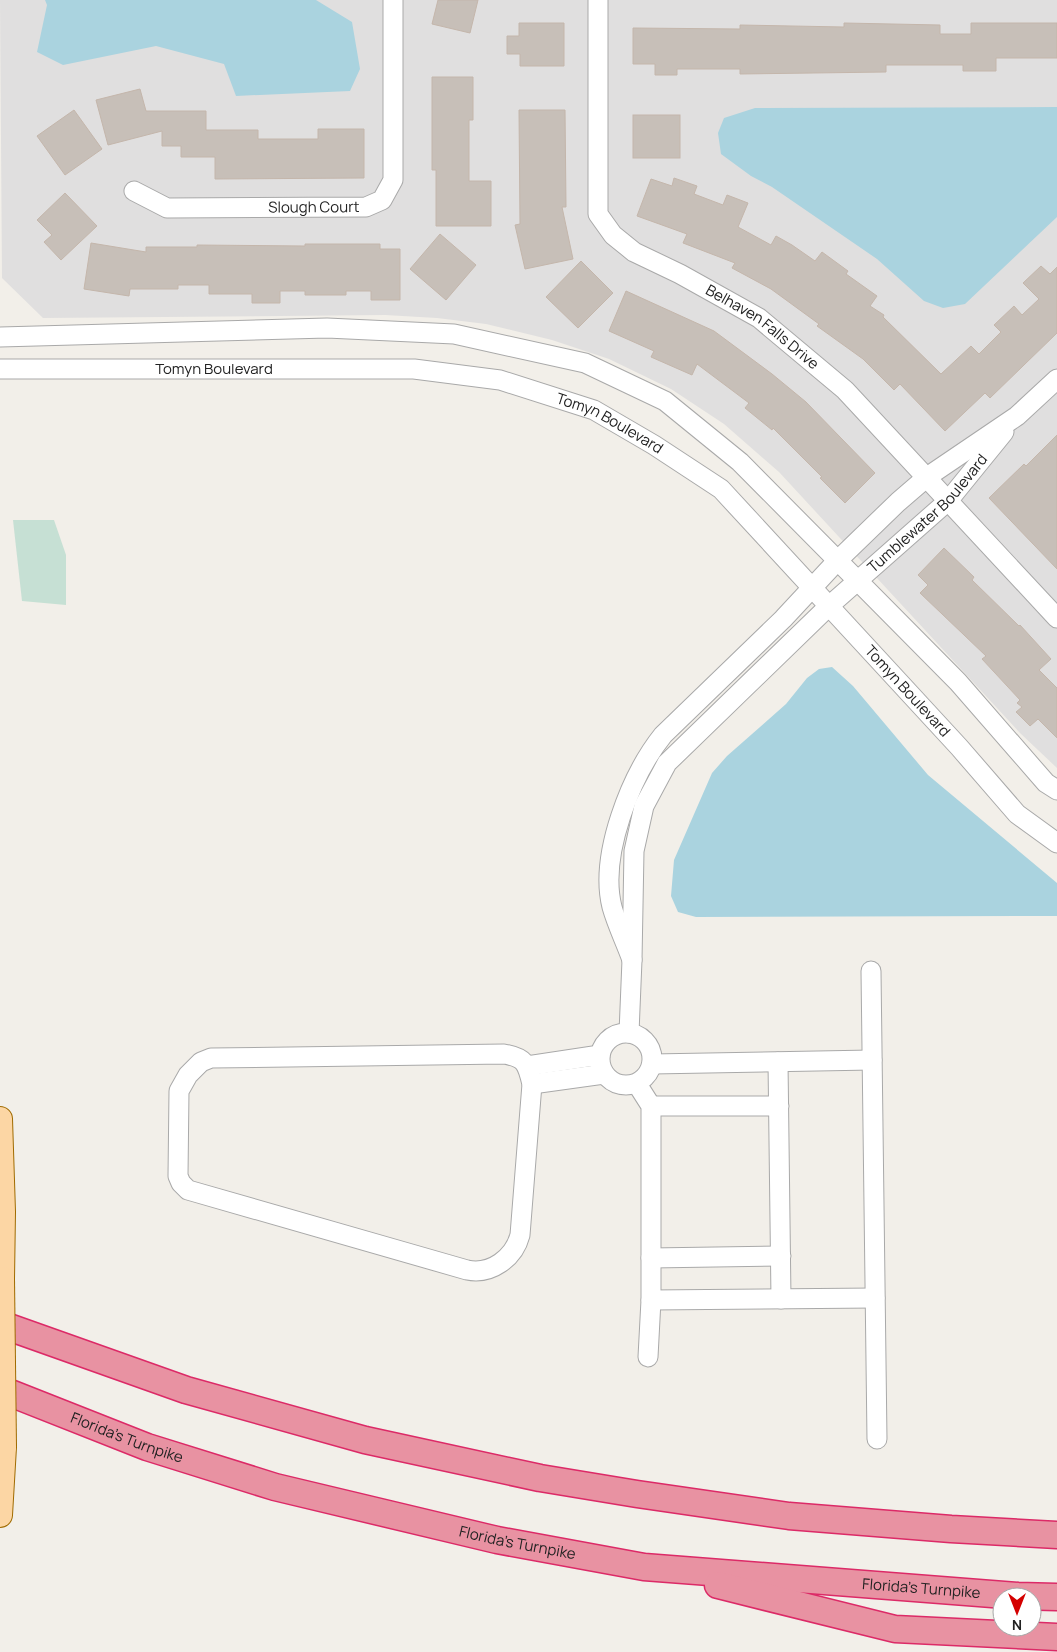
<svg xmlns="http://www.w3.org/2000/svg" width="1057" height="1652" font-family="Manrope,sans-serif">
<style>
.residential{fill:#e0dfdf}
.wetland{fill:#c6e0d4}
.water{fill:#aad3df}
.building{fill:#c7bfb8;stroke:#c4b6ab}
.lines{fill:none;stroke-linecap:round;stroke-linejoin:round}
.minor-casing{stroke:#a9a9a9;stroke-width:21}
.major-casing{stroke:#a06b00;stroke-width:26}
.highway-casing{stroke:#dc2a67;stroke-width:29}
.minor{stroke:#fff;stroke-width:19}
.major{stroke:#fcd6a4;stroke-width:24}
.highway{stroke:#e892a2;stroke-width:26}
.major-bridge-casing{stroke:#a06b00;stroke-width:26;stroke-linecap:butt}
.major-bridge{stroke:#fcd6a4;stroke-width:24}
.labels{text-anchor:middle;stroke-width:4;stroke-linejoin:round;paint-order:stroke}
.street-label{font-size:15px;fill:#222;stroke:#fff}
</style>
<rect width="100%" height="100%" fill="#f2efe9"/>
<polygon class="residential" points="0,0 1057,0 1057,768 1020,733 779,472 724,424 671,389 609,359 552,340 486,324 437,318 385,315 43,318 2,278"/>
<polygon class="wetland" points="13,520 54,520 66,555 66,605 22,601"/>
<g class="water">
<polygon points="45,0 316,0 352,22 360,69 350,91 236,96 224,64 156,46 63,65 37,52 47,5"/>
<polygon points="1057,107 1057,217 965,304 943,308 924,301 877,259 772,187 751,176 721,154 718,133 724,118 755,108"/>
<polygon points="832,667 853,686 928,775 1057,883 1057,916 696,917 678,912 671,896 674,860 712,773 727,756 786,704 807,678 819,669"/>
</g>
<g class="building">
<polygon points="438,0 478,0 470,33 432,24"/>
<polygon points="519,23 564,23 564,66 520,66 520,54 507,54 507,36 519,36"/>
<polygon points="844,23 940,25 940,34 971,34 971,23 1057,23 1057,58 996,58 996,71 963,71 963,65 886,65 886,72 740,74 740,69 677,69 677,75 655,75 655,64 633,64 633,28 740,29 740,25 844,27"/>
<polygon points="432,77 473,77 473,120 469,120 469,181 491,181 491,226 436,226 436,170 432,170"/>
<polygon points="140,89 146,111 206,111 206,130 258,130 258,139 318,139 318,129 364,129 364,178 215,179 215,157 181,157 181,146 162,146 162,131 108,145 96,100"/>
<polygon points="74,110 102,149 65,175 37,136"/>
<polygon points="519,110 565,110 566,207 562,207 573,259 525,269 515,225 520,224"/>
<rect x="633" y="115" width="47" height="43"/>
<polygon points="674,178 697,186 694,194 723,205 727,195 748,203 738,227 771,245 776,236 792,245 815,261 822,252 848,271 846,274 877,296 870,306 884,315 883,317 941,374 971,346 979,354 1001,332 994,325 1014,306 1022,315 1039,299 1023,283 1041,266 1050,274 1057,267 1057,333 990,398 985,393 945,431 900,384 894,390 863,359 817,326 819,324 771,289 732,268 735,263 683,243 687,234 637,216 651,179 672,186"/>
<polygon points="65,193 97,226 61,260 44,242 52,235 37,220"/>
<polygon points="440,234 476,265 446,300 410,269"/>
<polygon points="91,243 146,252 146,247 197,247 197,245 305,246 305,244 380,244 380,249 400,249 400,300 371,300 371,291 346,291 346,295 305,295 305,291 280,291 280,303 252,303 252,294 209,294 209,285 178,285 178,289 130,289 129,296 84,289"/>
<polygon points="581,261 613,293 578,328 546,297"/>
<polygon points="626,291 714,331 772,374 806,402 875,473 845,503 820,478 822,477 773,428 772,430 745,408 749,403 697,364 692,375 651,357 654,351 609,331"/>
<polygon points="1057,435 1057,569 989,498 1024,464 1026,466"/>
<polygon points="944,548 974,577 972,580 1019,626 1020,625 1051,659 1039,670 1057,688 1057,738 1038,719 1030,726 1016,712 1022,707 1017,703 1020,700 982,659 986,656 920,593 928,585 918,575"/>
</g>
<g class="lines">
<g class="minor-casing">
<g id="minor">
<path id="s1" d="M598 0V214L613 235 634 252 680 274 759 318 845 390 1057 618"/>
<path id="s2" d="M134 191 167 208 366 207 382 200 393 180V0"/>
<polyline points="0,337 327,328 454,334 585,363 665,401 740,462 958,682 1046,783 1057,790"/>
<path id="s3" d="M0 369H414L500 380 594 410 654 445 721 489 959 747 1017 814 1057 843"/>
<path d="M632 960C626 943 617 925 612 907 599 855 631 775 663 735L783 619 837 561 898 502 927 477 1017 416 1057 379"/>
<polyline points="871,971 877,1439"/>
<circle cx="626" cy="1059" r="26"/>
<path id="s4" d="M629 1033 632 960 634 851 644 806 667 763 829 606 948 501 1004 432"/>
<path d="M504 1054C526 1058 527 1064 532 1084L520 1235C514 1258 491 1275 467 1270L188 1190 181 1183 178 1176 179 1091 188 1075 201 1062 211 1058Z"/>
<polyline points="778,1062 781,1299"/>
<polyline points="652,1064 872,1060"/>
<polyline points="527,1066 600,1055"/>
<polyline points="532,1084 604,1074"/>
<polyline points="637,1084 651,1106 651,1300 648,1357"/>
<polyline points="651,1106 779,1106"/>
<polyline points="651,1258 781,1256"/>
<polyline points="651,1300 875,1298"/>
</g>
</g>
<g class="major-casing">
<g id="major">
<polyline points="0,1119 3,1212 2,1279"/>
<polyline points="0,1515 4,1447"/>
</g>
</g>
<g class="highway-casing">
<g id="highway">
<polyline points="0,1324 186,1390 365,1440 540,1478 637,1494 789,1516 951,1529 1057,1535"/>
<path id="s5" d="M0 1389 147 1447 275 1487 497 1540 644 1567 1018 1596 1057 1597"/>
<polyline points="718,1585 895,1629 1057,1637"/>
</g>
</g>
<use href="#minor" class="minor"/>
<use href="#major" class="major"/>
<use href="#highway" class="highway"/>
<g class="major-bridge-casing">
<polyline id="major-bridge" points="2,1279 4,1447"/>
</g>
<use href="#major-bridge" class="major-bridge"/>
</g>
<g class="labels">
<g class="street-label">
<text dy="5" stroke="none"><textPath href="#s2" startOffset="184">Slough Court</textPath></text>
<text dy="5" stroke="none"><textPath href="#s1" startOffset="416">Belhaven Falls Drive</textPath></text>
<text dy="5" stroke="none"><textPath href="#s3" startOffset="214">Tomyn Boulevard</textPath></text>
<text dy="5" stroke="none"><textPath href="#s3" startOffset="619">Tomyn Boulevard</textPath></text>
<text dy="5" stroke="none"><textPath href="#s4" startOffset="638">Tumblewater Boulevard</textPath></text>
<text dy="5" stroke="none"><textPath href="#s3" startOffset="1024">Tomyn Boulevard</textPath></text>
<text dy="5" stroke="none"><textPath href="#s5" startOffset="136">Florida's Turnpike</textPath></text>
<text dy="5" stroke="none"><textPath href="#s5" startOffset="541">Florida's Turnpike</textPath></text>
<text dy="5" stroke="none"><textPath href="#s5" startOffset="948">Florida's Turnpike</textPath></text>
</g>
</g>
<g transform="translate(1017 1612) rotate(180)"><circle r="24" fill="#ffffff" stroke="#a7a7a7"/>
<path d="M0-4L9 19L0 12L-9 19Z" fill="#d40000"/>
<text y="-8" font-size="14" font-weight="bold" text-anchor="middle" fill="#222222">N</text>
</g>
</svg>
